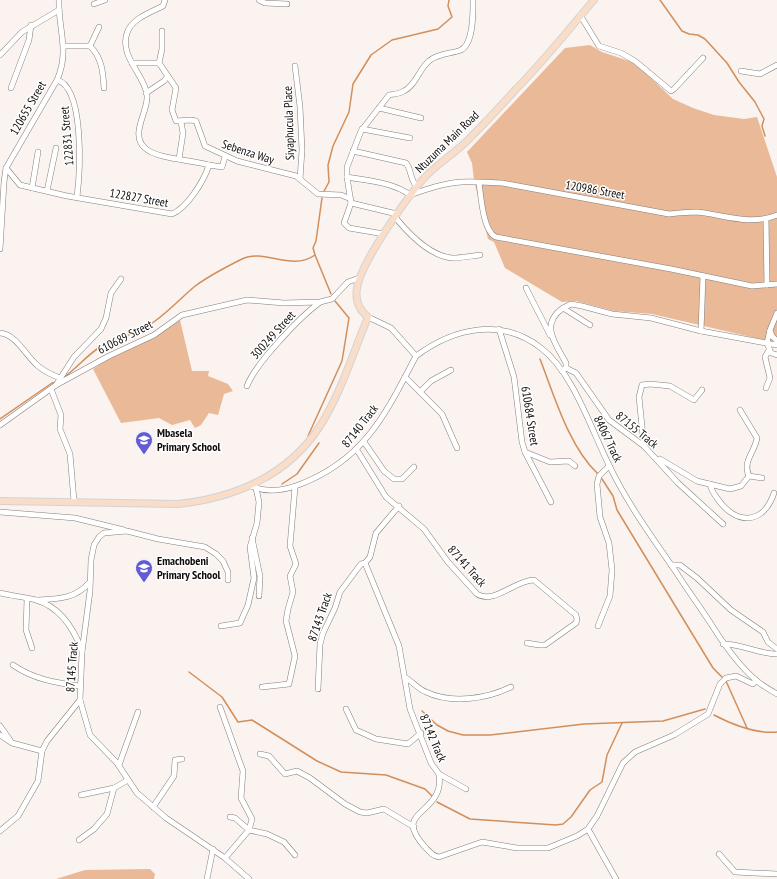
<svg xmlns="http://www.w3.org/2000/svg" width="777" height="879" font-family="'PT Sans Narrow',sans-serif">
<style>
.green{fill:#eab997}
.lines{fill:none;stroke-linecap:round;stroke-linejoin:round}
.stream{stroke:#d28f5c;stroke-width:1.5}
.minor-casing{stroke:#847e7a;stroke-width:6}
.major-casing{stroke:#d4d3d3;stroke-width:8}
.minor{stroke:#fff;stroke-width:5}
.major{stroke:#faddc8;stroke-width:6}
.labels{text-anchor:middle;stroke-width:3;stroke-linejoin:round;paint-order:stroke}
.street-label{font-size:12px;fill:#0f0c0b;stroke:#fff}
.poi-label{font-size:12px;font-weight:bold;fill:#0f0c0b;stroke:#fff;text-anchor:start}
</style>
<rect width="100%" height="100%" fill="#faf3ef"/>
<g class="green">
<polygon points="590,45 602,52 635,63 673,99 693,108 714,115 744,119 757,117 777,177 777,343 652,314 614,311 576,301 562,302 505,268 494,242 488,239 474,180 472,163 467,152 565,48"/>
<polygon points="180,320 192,371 209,371 208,376 228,384 233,391 224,394 218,415 209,413 201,425 195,428 190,420 172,425 159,418 121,423 93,369 107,360 155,337"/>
<polygon points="150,869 155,874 154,879 56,879 85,870"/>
</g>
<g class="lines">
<g class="stream">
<polyline points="660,0 682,31 689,34 698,35 705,39 727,63 739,82 755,102 764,119 762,126 765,136"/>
<polyline points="323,193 329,182 328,165 333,146 349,112 353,84 371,55 392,40 438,29 452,17 448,6 449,0"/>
<polyline points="315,255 331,294"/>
<path d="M540 359C554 395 569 447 598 474"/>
<path d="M63 378C76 369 87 355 100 347 118 337 139 334 155 321 169 311 181 298 194 287 208 276 226 267 242 259 264 248 291 272 315 255L313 248 316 241 322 198"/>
<polyline points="0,419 52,383 57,382"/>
<polyline points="308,436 342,361 349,318 335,301"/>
<polyline points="602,479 613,496 617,510 713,668 722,677"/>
<polyline points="282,484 297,474 319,443"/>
<polyline points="189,672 222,697 238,722 252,720 317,761 341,772 386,775 425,789 432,796"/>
<polyline points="726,681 747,728"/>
<polyline points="422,711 437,725 448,731 463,735 490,735 584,724 663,721 705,709"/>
<path d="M714 715C733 725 755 734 777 732"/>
<polyline points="437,802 470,819 556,825 563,824 571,817 590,790 602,782 607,755 622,723"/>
</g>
<g class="minor-casing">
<g id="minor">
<path d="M165 0 163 6C151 12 131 19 127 33 119 57 145 75 147 95 149 111 129 134 145 148 156 159 193 160 209 165"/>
<polyline points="259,0 265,3 287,4"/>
<polyline points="94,4 105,0"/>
<polyline points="580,15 599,46 621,53 635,61 671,91 674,89 703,58"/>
<polyline points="162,31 162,49 159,63 176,88 172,110 176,121 191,120 196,121 205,146 237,161 296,176 318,194 341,195 351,199"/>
<polyline points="64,46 90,46"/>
<path d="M90 46C102 58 103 72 104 88"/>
<polyline points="90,46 99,27"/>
<polyline points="0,55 22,32 59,10"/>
<polyline points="132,63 159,63"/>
<polyline points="295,66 300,107 302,150 300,179"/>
<polyline points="741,71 760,74 777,65"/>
<path d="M57 80C85 88 80 173 77 197"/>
<polyline points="11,88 29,40 31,25"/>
<polyline points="146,93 164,81 168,76"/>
<polyline points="379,108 421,118"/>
<polyline points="362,129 410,138"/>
<path d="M353 151 406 163C412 170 409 178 417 187"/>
<polyline points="179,159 183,133 181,122"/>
<path d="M6 168 20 185 67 196 172 214C187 208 204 181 209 165L222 167 225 157"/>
<path d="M347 177C368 181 393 182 410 195 427 189 444 183 462 182 475 181 489 183 502 183L669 214C678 213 688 212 697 212 725 215 750 226 777 215"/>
<path d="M479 183C481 196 483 232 496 237L671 269 752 286 777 284"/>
<polyline points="32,188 38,152"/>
<polyline points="47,191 56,148"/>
<polyline points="351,203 397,214"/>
<path d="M395 217C408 233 430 256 452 258 461 258 471 256 480 255"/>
<polyline points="766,220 767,285"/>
<path d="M384 234 349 228 344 223 351 203 347 177V167L361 131 389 95C394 94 399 94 404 91 416 85 419 69 429 61 438 53 451 54 461 50 474 43 473 12 473 0"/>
<path d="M0 249 4 182 6 168 57 80C70 51 58 29 59 0"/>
<polyline points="526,288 550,335"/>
<polyline points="563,308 571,304 582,306 612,314 651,318 701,331 777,345"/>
<path d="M368 317 391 328 416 356C454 328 501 317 541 348 573 372 591 429 609 465 627 503 652 537 676 572 688 591 701 608 713 627 725 646 739 666 757 681 763 686 770 690 777 694"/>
<polyline points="499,329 514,377 522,442 525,452 551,502"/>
<polyline points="770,330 777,313"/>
<polyline points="701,331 703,276"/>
<path d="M0 333C16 334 26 356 38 366 44 371 52 375 60 378"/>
<polyline points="777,341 772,336 770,330 767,343 771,353 777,355"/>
<path d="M566 368V363C556 344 539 325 563 308L590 325"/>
<polyline points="562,371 566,368 576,373 609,420 644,446 678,483 723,524"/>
<polyline points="405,377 442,414 457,448"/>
<polyline points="56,385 74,357 101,329 106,318 111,293 121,279"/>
<path d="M247 386C255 364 300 317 319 303"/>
<polyline points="766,388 770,378 765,357 769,350"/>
<polyline points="51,389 61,415 60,429 70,454 74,501"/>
<polyline points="420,392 431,381 451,370"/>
<path d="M740 410 757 438C755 452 742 461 749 476"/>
<polyline points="0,425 56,385 109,356 154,335 182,315 247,300 284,303 320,302 332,299 348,282 359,278"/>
<polyline points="364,442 384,471 394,479 402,479 414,467"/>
<polyline points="644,446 639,397 642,385 650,384 670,386 694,400 702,390"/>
<path d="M357 450 386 497 424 529 448 562 477 594C494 605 515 580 534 580L576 615 577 620 576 623 545 645H539L527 643"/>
<polyline points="525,452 550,462 569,461 575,466"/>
<polyline points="660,459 697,481 730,489 741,486 749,476 762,478"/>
<path d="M710 484C711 489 714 494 717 498 735 525 763 526 774 493"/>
<path d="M251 486C267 493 286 490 301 484 365 459 386 413 416 356"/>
<path d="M399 506 376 533 370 557 365 563 399 646 410 709 431 763 439 774C440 781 440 788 436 795 425 816 398 816 424 846 429 851 432 856 439 857L482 842 517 848H548L577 836 588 829 597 816 623 763 635 752 674 735 708 714 720 684 726 678 736 676 753 684 756 680"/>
<polyline points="0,512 75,518 124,530"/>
<polyline points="252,538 260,576 259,596"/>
<polyline points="671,565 680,565 697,578 731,610 763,632 768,642 777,649"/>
<polyline points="228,580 228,572 223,561 216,554 205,547 158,539 127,531 104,533 99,537 94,545 91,560 90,591 82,652 80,700 90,735 117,763 137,793 166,818 225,858 249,879"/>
<path d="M0 593C12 596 25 597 36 600 60 607 74 629 82 651"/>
<polyline points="27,599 26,630 32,648"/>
<path d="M37 600C59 599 75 599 90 582"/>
<polyline points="221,626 240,623 248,605 254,578 250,547 257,523 259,502 256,488"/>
<polyline points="598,626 610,596 612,570 609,543 600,517 597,484 599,476 609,466"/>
<path d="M723 644C743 644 758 654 777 654"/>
<path d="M13 665C33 679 56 683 80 686"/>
<path d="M406 678C413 682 418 689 426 692 451 704 487 699 511 687"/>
<polyline points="262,687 289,684 295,656 286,621 288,609 293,592 290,576 296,564 290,546 295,487"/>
<polyline points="318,689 320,644 323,633 335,608 340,592 361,564 365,563"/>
<polyline points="220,707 243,771 241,798 252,819 249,830 225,858"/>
<polyline points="346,709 356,730 376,739 408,744 421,733"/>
<polyline points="0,726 10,740"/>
<polyline points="0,735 12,743 42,751"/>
<polyline points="260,754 269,756 285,774 297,771 310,778 345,804 360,812 367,813 384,809 414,827"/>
<polyline points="119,765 138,712"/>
<polyline points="439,774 466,789"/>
<polyline points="81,795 114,788 128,780"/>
<polyline points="153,807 174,776 175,760 182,759"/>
<polyline points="230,817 235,818 249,830 267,834 284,842 295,855"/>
<polyline points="588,829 616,879"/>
<polyline points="0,831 18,816 38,781 42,751 47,741 80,700"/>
<polyline points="79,840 94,829 107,814 114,788"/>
<polyline points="719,854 735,872 777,874"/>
<polyline points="207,879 213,849"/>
</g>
</g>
<g class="major-casing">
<path id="major" d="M0 501 178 504C234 498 288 476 320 426 341 393 353 353 368 317 359 310 355 300 357 288 361 262 410 192 429 173 441 162 454 153 466 142 483 125 500 107 516 89 544 61 568 30 594 0"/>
</g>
<use href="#minor" class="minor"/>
<use href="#major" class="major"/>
</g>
<defs>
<g id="school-pin" transform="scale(0.9)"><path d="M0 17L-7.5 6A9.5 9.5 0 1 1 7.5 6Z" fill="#625bd4" stroke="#fff"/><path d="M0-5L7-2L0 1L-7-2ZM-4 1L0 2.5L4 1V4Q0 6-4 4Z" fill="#fff"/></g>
</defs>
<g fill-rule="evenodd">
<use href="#school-pin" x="144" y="440"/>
<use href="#school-pin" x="144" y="568"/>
</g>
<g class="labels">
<g class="street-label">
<text transform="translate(28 108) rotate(-60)" y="4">120655 Street</text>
<text transform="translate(289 123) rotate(-92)" y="4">Siyaphucula Place</text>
<text transform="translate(67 136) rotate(-95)" y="4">122831 Street</text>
<text transform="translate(447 142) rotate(-44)" y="4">Ntuzuma Main Road</text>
<text transform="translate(248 152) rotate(18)" y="4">Sebenza Way</text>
<text transform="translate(595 190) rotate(10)" y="4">120986 Street</text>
<text transform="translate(139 198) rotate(10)" y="4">122827 Street</text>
<text transform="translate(273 335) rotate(-48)" y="4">300249 Street</text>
<text transform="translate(125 337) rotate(-27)" y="4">610689 Street</text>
<text transform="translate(530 416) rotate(81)" y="4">610684 Street</text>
<text transform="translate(360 426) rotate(-52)" y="4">87140 Track</text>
<text transform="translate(637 430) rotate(39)" y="4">87155 Track</text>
<text transform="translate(608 439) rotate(64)" y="4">84067 Track</text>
<text transform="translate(467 566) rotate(48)" y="4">87141 Track</text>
<text transform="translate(320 617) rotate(-71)" y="4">87143 Track</text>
<text transform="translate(72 667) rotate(-86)" y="4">87145 Track</text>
<text transform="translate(433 738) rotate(67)" y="4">87142 Track</text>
</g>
<g class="poi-label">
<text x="157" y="437">Mbasela<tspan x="157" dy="14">Primary School</tspan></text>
<text x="157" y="565">Emachobeni<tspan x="157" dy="14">Primary School</tspan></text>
</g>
</g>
</svg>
